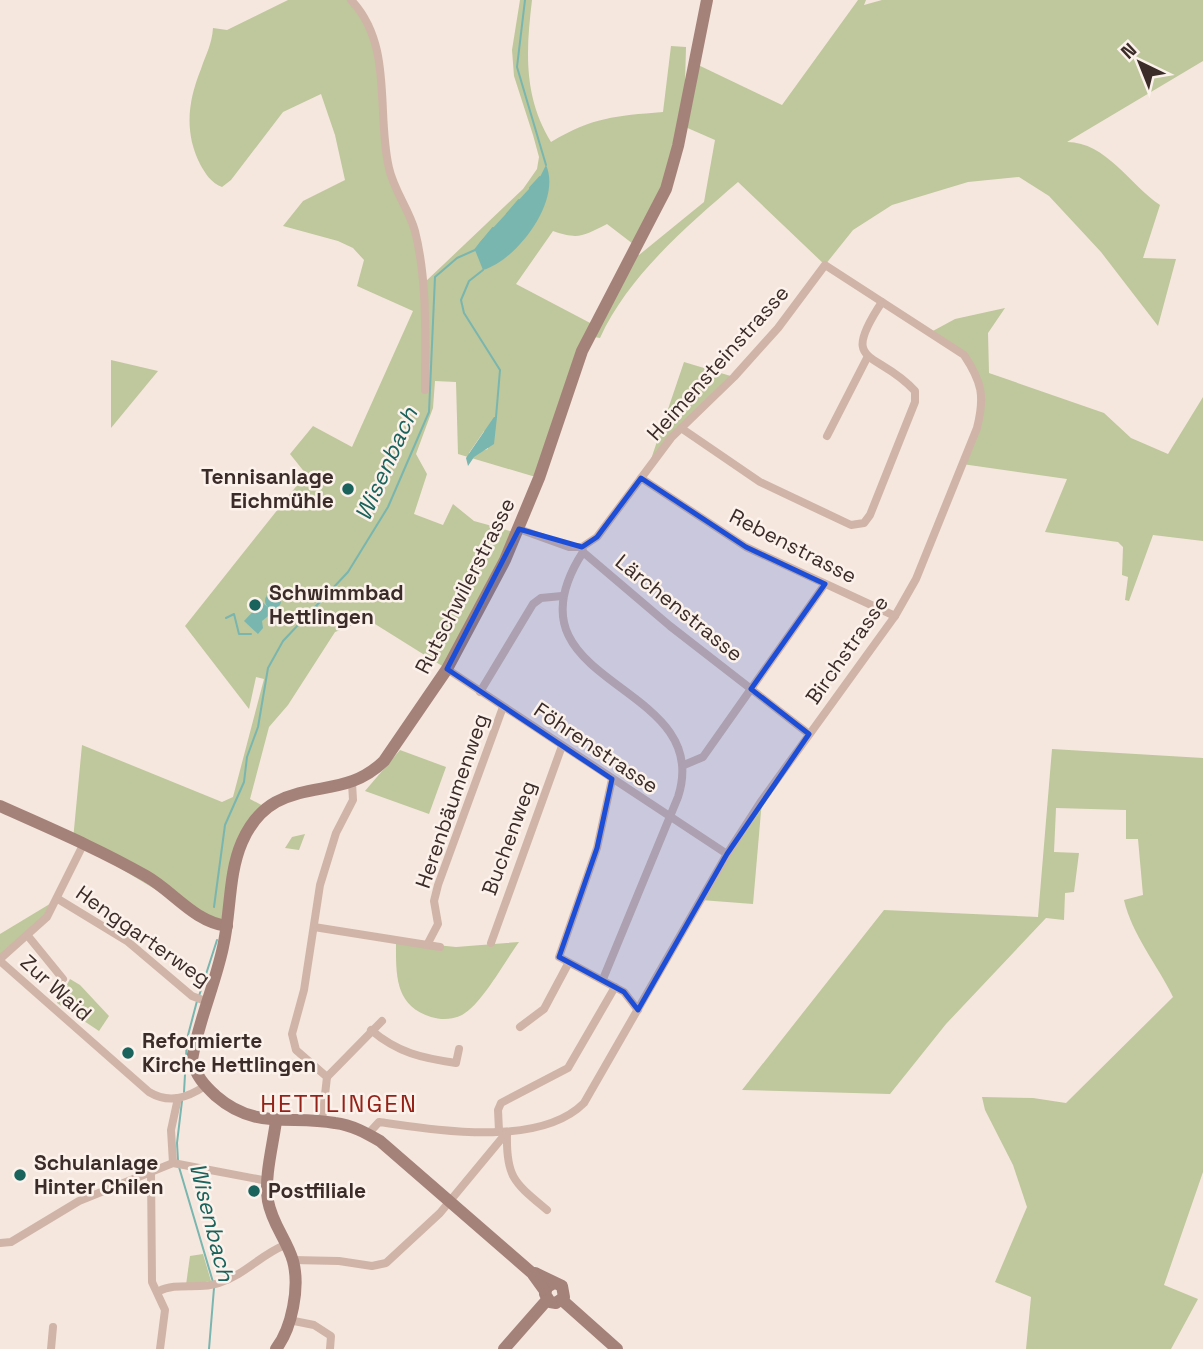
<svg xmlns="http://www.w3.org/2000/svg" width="1203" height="1349" font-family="'Space Grotesk',sans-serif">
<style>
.green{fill:#bfc79c;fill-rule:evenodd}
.water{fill:#79b6af}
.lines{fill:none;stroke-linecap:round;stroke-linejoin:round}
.stream{stroke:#79b6af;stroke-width:2}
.street{stroke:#d0b4a8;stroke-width:8}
.secondary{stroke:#a48279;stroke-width:12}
.marked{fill:#1d4ed8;fill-opacity:0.2;stroke:#1d4ed8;stroke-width:5;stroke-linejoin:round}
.poi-dot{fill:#19635c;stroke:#fcf2ec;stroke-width:2.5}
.labels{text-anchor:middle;stroke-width:5;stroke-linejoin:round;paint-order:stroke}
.street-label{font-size:21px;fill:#3c2c29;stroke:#fcf2ec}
.poi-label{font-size:21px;font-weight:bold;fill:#3c2c29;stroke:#fcf2ec;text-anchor:start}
.water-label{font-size:23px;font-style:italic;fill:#19635c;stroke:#fcf2ec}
.quarter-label{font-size:24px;letter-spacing:2px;fill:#952218;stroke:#fcf2ec}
</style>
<rect width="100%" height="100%" fill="#f5e7de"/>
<g class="green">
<path d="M288 0H351L374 41 388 166 409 214 424 283 523 189 537 169 539 157 533 135 514 76 512 50 520 0H532C526 50 523 96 551 142 593 117 615 116 663 112L671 46 686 47 685 83 694 63 782 105 858 0H866L864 5 882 0H1203V61L1067 142C1106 142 1130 185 1160 205L1143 258 1176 259 1158 326 1101 252 1049 196 1019 177 968 182 892 205 853 230 825 265 738 182C687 226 628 276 600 338L589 336 539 478 458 454 456 382 435 381 433 408 416 454 427 474 414 514 443 525 453 504 474 521 517 533 447 669 375 624 361 622 335 632 288 705 269 727 250 799 267 808 248 829 227 926 188 909 73 840 82 745 222 802 233 797 264 679 256 677 249 709 185 626 306 474 290 454 313 426 352 447 413 311 357 286 364 260 353 248 338 241 283 226 303 201 345 180 335 135 321 94 283 112 231 180 222 187C211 183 205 173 200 164 184 132 188 101 201 69 206 54 212 44 213 28L227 30ZM683 126 715 140 704 202 639 255 633 254 594 325 516 284 553 231C579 240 583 236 607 224L637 247 678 146ZM484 431 488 449 469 455V453Z"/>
<path d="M1005 308 988 333 989 373 1104 413 1131 438 1168 454 1203 397V541L1153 535 1129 601 1125 600 1128 577 1122 575 1123 547 1118 542 1045 532 1067 479 962 464C975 431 993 383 963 354 954 346 941 340 931 332L955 319Z"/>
<polygon points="111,360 158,371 111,428"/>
<polygon points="684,362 734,377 681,428 647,471"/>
<path d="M1052 749 1203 758V1172L1164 1285 1198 1299 1171 1349H1026L1031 1297 995 1282 1027 1207 1013 1165 985 1110 982 1097 1033 1098 1066 1103 1173 997C1157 964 1132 935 1124 900L1143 895 1138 839H1126V810L1056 808 1054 852 1079 853 1074 892 1065 893 1064 920 1046 918 946 1024 890 1094 742 1090 884 910 1038 917Z"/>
<polygon points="400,750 446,767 429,814 365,791"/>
<polygon points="762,800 753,904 701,900"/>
<polygon points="305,834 299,850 285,848 292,837"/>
<polygon points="58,899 47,917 0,959 0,934"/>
<path d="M396 941 456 947 519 942C505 961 482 1004 462 1015 452 1020 441 1020 431 1017 394 1006 396 973 396 941Z"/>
<polygon points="70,979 80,985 109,1016 99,1031 57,1003"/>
<polygon points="203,1254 211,1281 186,1285 190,1256"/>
</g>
<g class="water">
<path d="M546 165C562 201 517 260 483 270L475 250 480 242 540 177Z"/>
<polygon points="494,417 497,417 494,444 474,457 468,466 466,458"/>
<circle cx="273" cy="601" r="8"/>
<polygon points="262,602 273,612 262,621 263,628 258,634 244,621"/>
</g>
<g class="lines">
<g class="stream">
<polyline points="525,0 517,67 546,165"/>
<polyline points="530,188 540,177"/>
<polyline points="507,214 519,200"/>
<polyline points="483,270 469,281 461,300 464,313 500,370 496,417"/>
<polyline points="226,618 234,614 239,634 251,634"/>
<polyline points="214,907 225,825 244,782 247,757 258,727 268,668 283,641 348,572 388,507 429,412 435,277 457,258 475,250 493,228"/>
<polyline points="199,996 217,940"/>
<polyline points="184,1092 187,1039 197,1001"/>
<polyline points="178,1161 177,1143 182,1101"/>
<polyline points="179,1167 213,1282"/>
<polyline points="209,1349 214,1288"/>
</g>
<g class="street">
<path d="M351 0C394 45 376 113 389 168 394 191 409 209 415 231 428 283 425 338 425 390"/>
<path d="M681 428 760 482 851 525 864 523 870 515 915 402V391C877 349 838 368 882 302"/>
<polyline points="827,436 868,356"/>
<polyline points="641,478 746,547 895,616"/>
<polyline points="519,529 569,547 582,547 583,552 670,626 809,734"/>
<path d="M583 552C496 687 716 680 678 797L603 979"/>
<polyline points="447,669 727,854"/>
<polyline points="480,692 533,604 541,598 562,596"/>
<polyline points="684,765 703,757 825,584"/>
<polyline points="612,779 597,848 559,957 624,992 638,1010"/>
<polyline points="58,899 127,941 192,996 208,1002"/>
<polyline points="314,927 440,947"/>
<polyline points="28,936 63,979"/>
<polyline points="491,943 562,746"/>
<polyline points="427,945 438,924 434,901 438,885 503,707"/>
<polyline points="0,959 47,917 83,845"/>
<path d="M0 961 149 1092C169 1104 187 1098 205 1086"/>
<polyline points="520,1027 544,1009 568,964"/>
<path d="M371 1030C398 1053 422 1058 456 1063L459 1049"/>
<polyline points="327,1077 382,1021"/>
<polyline points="322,1121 327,1077 296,1050 292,1034 304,990 320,885 336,833 353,800 352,783"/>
<polyline points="499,1131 498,1110 501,1103 568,1068 615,987"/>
<path d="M368 1134 379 1122C436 1130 539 1148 584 1103L727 854 762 800 895 616 916 579 977 428C985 396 982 382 964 355L825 265 778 328 734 377 671 438 597 537 582 547"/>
<path d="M507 1135C506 1178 515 1183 547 1210"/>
<polyline points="173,1163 171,1130 178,1098"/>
<polyline points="151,1172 152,1282 165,1310 160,1349"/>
<polyline points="0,1243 11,1242 79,1201 173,1163 268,1181"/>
<polyline points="293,1260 339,1261 372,1266 386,1263 440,1213 507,1132"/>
<path d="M159 1291C176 1282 200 1290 219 1283 246 1274 260 1255 285 1245"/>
<polyline points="289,1320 314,1325 331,1336 330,1349"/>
<polyline points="51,1349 53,1327"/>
</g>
<g class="secondary">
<path d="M0 806C49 828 99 849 146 876 174 892 193 921 227 926"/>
<polyline points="535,1273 562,1286 564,1297 556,1303 550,1302 545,1294 547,1287 554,1283"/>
<path d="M545 1291 532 1273 380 1141C366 1133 352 1125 335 1123 290 1115 255 1130 216 1096 204 1085 196 1076 192 1060 198 1022 215 985 223 947 231 913 228 874 242 842 249 826 260 811 276 802 314 782 349 795 384 761L447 669 505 560 539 478 582 351 666 189 678 146 707 0"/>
<polyline points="562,1300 617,1349"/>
<path d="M276 1349C292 1328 300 1287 293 1261 287 1240 272 1224 268 1201 264 1177 273 1145 276 1121"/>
<polyline points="504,1349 547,1300"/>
</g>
</g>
<path class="marked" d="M641 478 746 547 825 584 751 689 809 734 727 854 638 1010 624 992 559 957 597 848 612 779 447 669 519 529 582 547 597 537Z"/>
<g class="poi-dot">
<circle cx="348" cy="489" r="7"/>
<circle cx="255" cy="605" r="7"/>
<circle cx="128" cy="1053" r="7"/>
<circle cx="20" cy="1175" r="7"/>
<circle cx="254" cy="1191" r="7"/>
</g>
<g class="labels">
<g class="street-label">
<text transform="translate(718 363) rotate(-48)" y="7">Heimensteinstrasse</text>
<text transform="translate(793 546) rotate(27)" y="7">Rebenstrasse</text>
<text transform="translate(465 586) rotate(-63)" y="7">Rutschwilerstrasse</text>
<text transform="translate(679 608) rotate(39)" y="7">Lärchenstrasse</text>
<text transform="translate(847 650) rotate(-55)" y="7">Birchstrasse</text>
<text transform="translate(596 748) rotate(34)" y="7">Föhrenstrasse</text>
<text transform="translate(452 801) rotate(-71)" y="7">Herenbäumenweg</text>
<text transform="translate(509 838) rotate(-70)" y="7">Buchenweg</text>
<text transform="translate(143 936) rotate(35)" y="7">Henggarterweg</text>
<text transform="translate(56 988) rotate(42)" y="7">Zur Waid</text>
</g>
<g class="poi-label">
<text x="334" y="484" text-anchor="end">Tennisanlage<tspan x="334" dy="24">Eichmühle</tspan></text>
<text x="269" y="600">Schwimmbad<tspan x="269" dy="24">Hettlingen</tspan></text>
<text x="142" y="1048">Reformierte<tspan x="142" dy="24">Kirche Hettlingen</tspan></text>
<text x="34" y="1170">Schulanlage<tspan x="34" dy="24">Hinter Chilen</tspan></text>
<text x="268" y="1198">Postfiliale</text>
</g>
<g class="water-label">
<text transform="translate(386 464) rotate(-66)" y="8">Wisenbach</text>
<text transform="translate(212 1222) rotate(76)" y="8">Wisenbach</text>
</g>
<g class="quarter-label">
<text x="339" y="1112">HETTLINGEN</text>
</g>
</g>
<g transform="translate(1140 63) rotate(317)" stroke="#fcf2ec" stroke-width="5" paint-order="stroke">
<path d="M0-5L12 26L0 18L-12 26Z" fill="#3c2c29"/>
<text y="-10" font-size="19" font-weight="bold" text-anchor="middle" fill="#3c2c29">N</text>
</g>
</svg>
